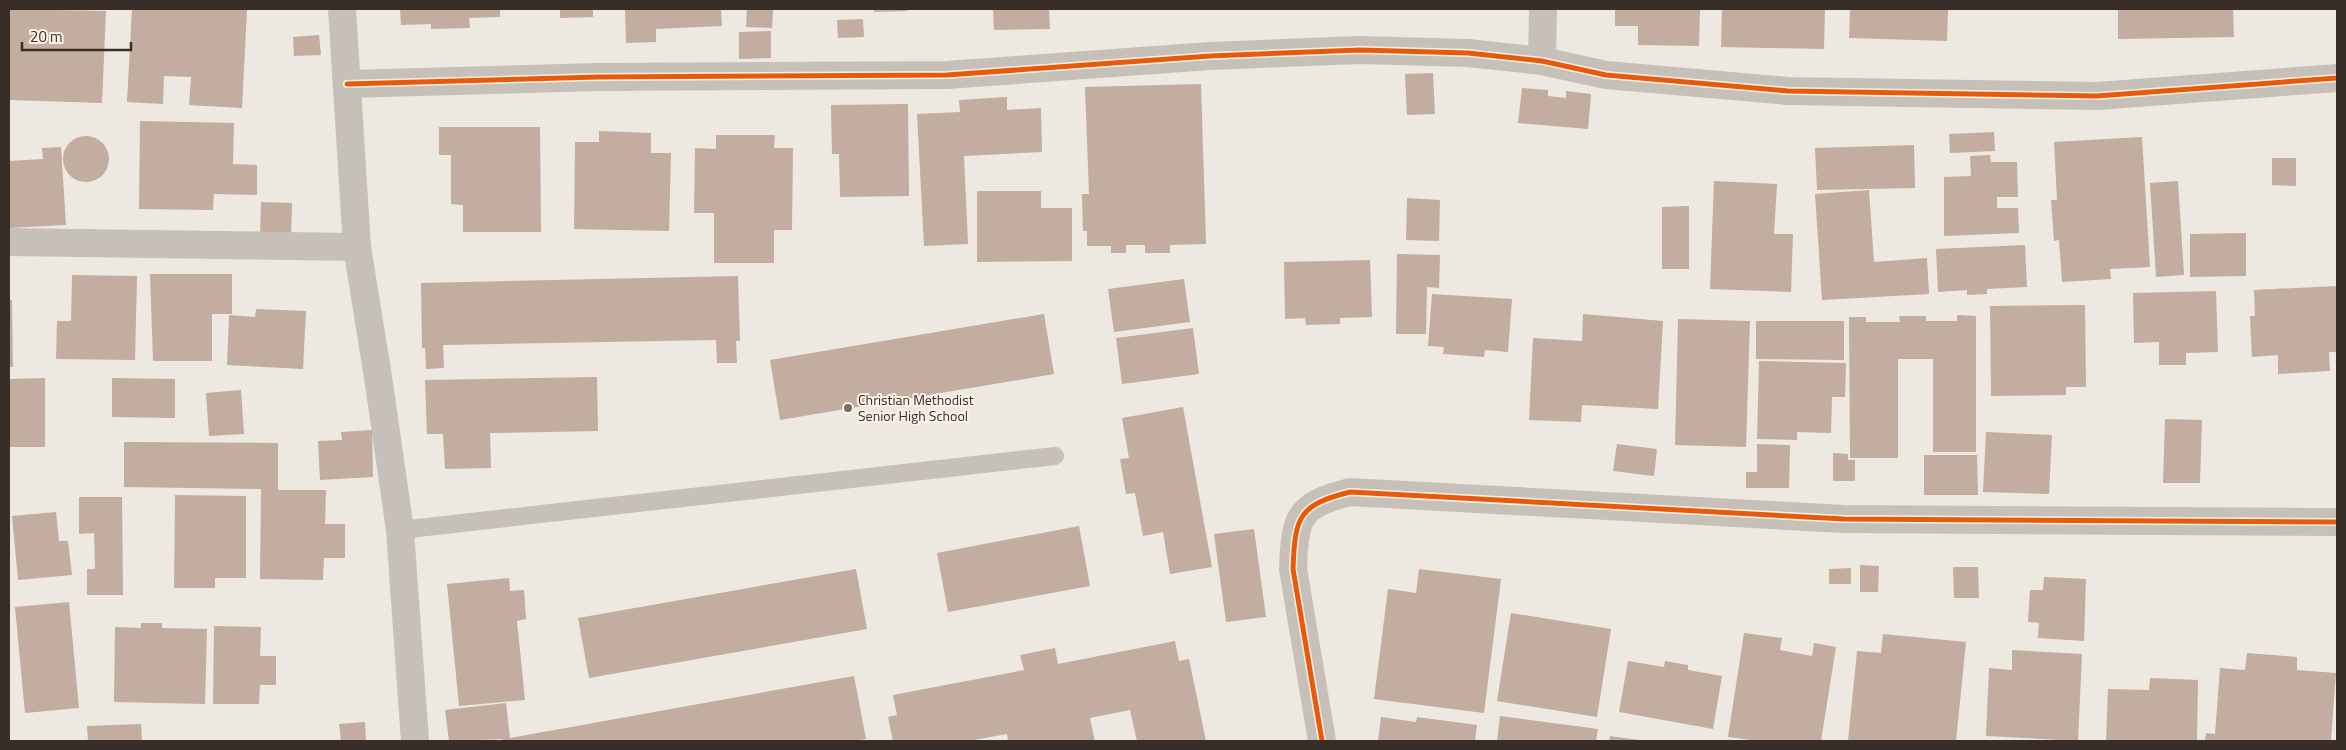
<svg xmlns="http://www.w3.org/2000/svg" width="2346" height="750" font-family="'Titillium Web',sans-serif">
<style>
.building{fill:#c3aca0}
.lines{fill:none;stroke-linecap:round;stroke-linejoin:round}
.lane{stroke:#c6c0b9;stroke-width:18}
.street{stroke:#c6c0b9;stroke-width:28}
.cycleway-casing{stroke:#fbf2e7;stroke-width:8}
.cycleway{stroke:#e8590c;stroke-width:5}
.poi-dot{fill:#776e68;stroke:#fbf2e7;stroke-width:2}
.labels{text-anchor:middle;stroke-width:4;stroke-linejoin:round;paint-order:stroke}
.poi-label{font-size:14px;fill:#382d27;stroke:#fbf2e7;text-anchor:start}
</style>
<rect width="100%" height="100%" fill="#ede8e0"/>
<g class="building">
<polygon points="9,9 106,11 102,103 9,100"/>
<polygon points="132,9 247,10 242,108 189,105 191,77 164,76 163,104 127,102"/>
<polygon points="400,9 500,9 500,17 469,18 470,28 431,29 431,24 401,25"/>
<polygon points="560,9 593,9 593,17 560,18"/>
<polygon points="625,9 721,9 722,26 656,29 656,42 626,43"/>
<polygon points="747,9 773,9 772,28 746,27"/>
<polygon points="874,9 907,9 907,11 874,12"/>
<polygon points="993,9 1049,9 1050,29 994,30"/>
<polygon points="1615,9 1700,9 1699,46 1638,45 1638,26 1615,26"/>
<polygon points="1722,9 1825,9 1824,49 1721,47"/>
<polygon points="1850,9 1948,9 1947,41 1849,38"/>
<polygon points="2118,9 2233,9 2234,37 2118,39"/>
<polygon points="863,19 864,37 838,38 837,20"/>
<polygon points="771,31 771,58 739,59 739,32"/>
<polygon points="319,35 321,55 294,56 293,37"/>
<polygon points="1433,73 1435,114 1407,115 1405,74"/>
<polygon points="1201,84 1206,244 1170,245 1170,253 1145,253 1145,245 1126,245 1126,253 1111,253 1111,246 1087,246 1087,231 1083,231 1082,194 1089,194 1085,87"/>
<polygon points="1522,88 1548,90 1548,96 1566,98 1566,91 1591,94 1588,129 1518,123"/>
<polygon points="1007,97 1007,110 1041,108 1042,152 964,156 968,244 924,246 917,114 960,112 959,100"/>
<polygon points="908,104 909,196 840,197 839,154 832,154 831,105"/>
<polygon points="140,121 234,123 233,164 257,165 257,195 214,194 213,210 139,209"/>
<polygon points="439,127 540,127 541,232 463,232 463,205 451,204 451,155 439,155"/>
<polygon points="599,131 651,133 651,153 671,153 669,231 574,229 575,142 599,142"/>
<polygon points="1994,132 1995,151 1950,153 1949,134"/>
<polygon points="716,135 775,135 774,148 793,148 792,230 774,230 774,263 714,263 714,213 694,213 695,148 716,149"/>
<circle cx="86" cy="159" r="23"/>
<polygon points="2142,137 2150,267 2110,269 2111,279 2062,282 2059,240 2054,241 2051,200 2057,200 2054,142"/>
<polygon points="1914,145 1915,188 1817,190 1815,148"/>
<polygon points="61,147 66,225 9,228 9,161 43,159 42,148"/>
<polygon points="1990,155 1991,162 2017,162 2018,197 1997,197 1997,208 2018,208 2019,233 1944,236 1944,177 1971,176 1970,156"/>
<polygon points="2272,158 2296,158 2296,186 2272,185"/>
<polygon points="1714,181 1777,184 1774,234 1793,234 1791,292 1710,289"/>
<polygon points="2178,181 2184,275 2156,277 2150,183"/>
<polygon points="1869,190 1874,262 1927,258 1929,294 1822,300 1815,194"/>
<polygon points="977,191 1041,191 1041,208 1072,208 1072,261 977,262"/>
<polygon points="1407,198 1440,200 1439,241 1406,240"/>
<polygon points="261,202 292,203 291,238 260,238"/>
<polygon points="1689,206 1689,269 1662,269 1662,207"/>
<polygon points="2246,233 2246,276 2190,277 2190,234"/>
<polygon points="2025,245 2027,287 1987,289 1987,294 1967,295 1967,290 1938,292 1936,249"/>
<polygon points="1397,254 1440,255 1439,288 1427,287 1426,334 1396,334"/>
<polygon points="1370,260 1372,317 1340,318 1340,324 1306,325 1305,318 1285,319 1284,262"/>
<polygon points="150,274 232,274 232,314 212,314 212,361 153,361"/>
<polygon points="72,275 137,276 135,360 56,359 57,321 71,321"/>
<polygon points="738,276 740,341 736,341 737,363 717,363 716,340 443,345 444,368 426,369 425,348 422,348 421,283"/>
<polygon points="1184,279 1190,322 1114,332 1108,289"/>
<polygon points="2337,286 2337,352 2329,352 2330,371 2278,374 2278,355 2252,357 2250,316 2255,316 2254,290"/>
<polygon points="2216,291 2218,352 2186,353 2186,365 2159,365 2159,342 2134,343 2133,293"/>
<polygon points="1432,294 1512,299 1508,352 1485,350 1484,357 1443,354 1444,347 1428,346"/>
<polygon points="9,300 12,300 13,367 9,367"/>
<polygon points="2085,305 2086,387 2066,387 2066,395 1991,396 1990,306"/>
<polygon points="256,309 306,311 303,369 227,365 229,315 255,317"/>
<polygon points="1044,314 1054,374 780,420 770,360"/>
<polygon points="1583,314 1663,321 1658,409 1582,405 1581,422 1529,420 1533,338 1582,341"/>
<polygon points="1957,315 1976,316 1976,452 1933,452 1933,359 1898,359 1898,458 1850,458 1849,317 1866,317 1866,322 1900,322 1899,316 1926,316 1926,321 1957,321"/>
<polygon points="1678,319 1750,321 1746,447 1675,445"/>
<polygon points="1756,321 1844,321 1844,360 1756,359"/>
<polygon points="1193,328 1199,374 1122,384 1116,338"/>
<polygon points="1759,361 1846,363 1845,397 1832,397 1831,433 1797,432 1797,440 1757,439"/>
<polygon points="597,377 598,431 490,433 491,468 445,469 443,434 427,434 425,380"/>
<polygon points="45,378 45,447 9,447 9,379"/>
<polygon points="112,378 175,379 175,418 112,417"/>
<polygon points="241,390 244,434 209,436 206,393"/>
<polygon points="1183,407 1212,567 1170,574 1163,532 1143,536 1135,493 1126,494 1120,459 1129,458 1122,418"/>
<polygon points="2165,419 2202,420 2200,483 2163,483"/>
<polygon points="372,430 373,477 320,480 318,441 342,440 341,432"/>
<polygon points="1986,432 2052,435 2049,494 1983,492"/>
<polygon points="124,442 278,443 278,490 326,490 325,524 345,524 345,558 324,558 323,580 260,579 261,489 124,487"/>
<polygon points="1617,444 1657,449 1654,476 1613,471"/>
<polygon points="1757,444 1790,445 1789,488 1746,488 1746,472 1757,472"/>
<polygon points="1833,453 1848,454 1848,460 1855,460 1855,481 1833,481"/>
<polygon points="1924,455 1977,455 1978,495 1924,495"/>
<polygon points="175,495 246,496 246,578 215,578 215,588 174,588"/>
<polygon points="79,497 122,497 123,595 87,595 87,569 95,569 94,533 79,534"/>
<polygon points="56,512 59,541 68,541 72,575 18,580 12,516"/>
<polygon points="1079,526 1090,586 948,612 937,553"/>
<polygon points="1254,529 1266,617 1226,622 1214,534"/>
<polygon points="1860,565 1879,566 1878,592 1860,592"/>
<polygon points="1953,567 1978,567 1979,598 1954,598"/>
<polygon points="1851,568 1851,584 1829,584 1829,569"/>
<polygon points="856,569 867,629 589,678 578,618"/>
<polygon points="1419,569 1501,579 1484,713 1374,699 1388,589 1416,593"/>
<polygon points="2044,577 2086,579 2084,641 2038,638 2039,623 2028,622 2030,590 2043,590"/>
<polygon points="509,578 510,591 524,590 526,619 517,621 525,700 459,706 447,584"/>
<polygon points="69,602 79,708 25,713 15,607"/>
<polygon points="1511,613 1611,629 1597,717 1497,701"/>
<polygon points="141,623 162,623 162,628 207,629 205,704 114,702 115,627 141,628"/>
<polygon points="214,626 261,627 260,656 276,656 276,685 260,685 259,704 213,704"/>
<polygon points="1744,633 1782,638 1780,650 1812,656 1814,643 1836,647 1821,741 1758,741 1728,737"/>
<polygon points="1883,634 1966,642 1956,741 1848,741 1857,651 1881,653"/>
<polygon points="1175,641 1179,661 1189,659 1206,741 1137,741 1130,710 1090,718 1095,741 1008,741 1007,734 968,741 893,741 888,717 897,715 893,695 1024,670 1020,655 1055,648 1058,664"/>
<polygon points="2012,650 2082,654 2078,741 1986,736 1989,668 2012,670"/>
<polygon points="2247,653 2297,657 2297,670 2336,673 2331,741 2205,741 2206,733 2215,734 2220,668 2245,670"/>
<polygon points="1628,661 1664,667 1665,661 1688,665 1688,670 1722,676 1713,729 1619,712"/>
<polygon points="854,676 866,739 852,741 498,741 504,739 449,741 445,710 506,703 510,738"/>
<polygon points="2150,678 2198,680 2197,741 2106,741 2108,689 2149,690"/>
<polygon points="1500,716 1598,729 1596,741 1497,741"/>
<polygon points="1381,717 1416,722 1417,717 1477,725 1475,741 1378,741"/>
<polygon points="365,722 366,741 341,741 339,724"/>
<polygon points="141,724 142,741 88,741 87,726"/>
<polygon points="1610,736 1639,740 1638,741 1609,741"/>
</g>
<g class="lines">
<polyline class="lane" points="400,530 1055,456"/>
<g class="street">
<polyline points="342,9 357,247 378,377 400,530 415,741"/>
<polyline points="1542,61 1543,9"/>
<polyline points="347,84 598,77 947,75 1210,56 1360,50 1468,53 1542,61 1606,75 1788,91 2097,96 2337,78"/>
<polyline points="9,242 357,247"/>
<path d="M1322 741 1293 569C1295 517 1298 505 1350 492L1844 519 2337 522"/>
</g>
<g class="cycleway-casing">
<g id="cycleway">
<polyline points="347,84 598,77 947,75 1210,56 1360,50 1468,53 1542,61 1606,75 1788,91 2097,96 2337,78"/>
<path d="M1322 741 1293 569C1295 517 1298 505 1350 492L1844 519 2337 522"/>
</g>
</g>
<use href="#cycleway" class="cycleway"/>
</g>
<circle class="poi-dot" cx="848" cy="408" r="5"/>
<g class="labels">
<g class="poi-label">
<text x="858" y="405">Christian Methodist<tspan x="858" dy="16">Senior High School</tspan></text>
</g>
</g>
<rect width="2346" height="750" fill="none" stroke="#382d27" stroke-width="20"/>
<path d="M22 42v8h109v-8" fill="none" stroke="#382d27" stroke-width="2.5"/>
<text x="30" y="42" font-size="15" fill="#382d27" stroke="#fbf2e7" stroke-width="4" paint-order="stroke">20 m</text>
</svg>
